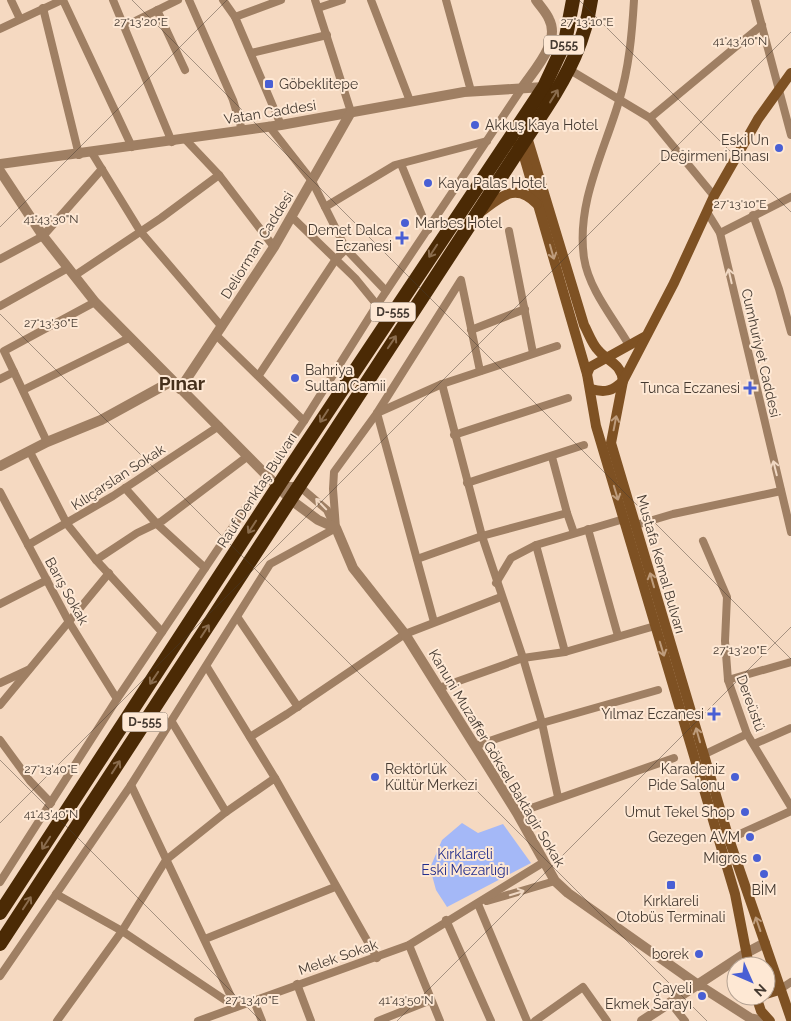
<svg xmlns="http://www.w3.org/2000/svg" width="791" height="1021" font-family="Raleway,sans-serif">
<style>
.green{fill:#a4b8f7}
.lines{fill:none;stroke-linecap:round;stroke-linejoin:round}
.minor{stroke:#9f7f63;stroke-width:8}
.tertiary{stroke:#9f7f63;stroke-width:10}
.secondary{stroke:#7e5123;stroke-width:10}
.trunk{stroke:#4b2a05;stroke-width:14}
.oneway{stroke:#8a6c4d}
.oneway2{stroke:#be9c7c}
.oneway3{stroke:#f0d8c3}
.ticks{fill:none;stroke:#453a31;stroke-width:1;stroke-opacity:0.45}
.poi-dot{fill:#495fd4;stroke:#fee8d4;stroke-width:2}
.labels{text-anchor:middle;stroke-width:4;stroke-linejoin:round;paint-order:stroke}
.shield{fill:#fee8d4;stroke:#7c6e62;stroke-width:1}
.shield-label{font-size:12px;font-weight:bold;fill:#453a31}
.poi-label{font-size:14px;fill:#453a31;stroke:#fee8d4;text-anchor:end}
.street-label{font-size:14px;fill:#453a31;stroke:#fee8d4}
.park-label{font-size:14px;fill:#222d8c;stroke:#fee8d4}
.district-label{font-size:19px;font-weight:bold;fill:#46301c;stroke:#fee8d4}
.ticks-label{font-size:12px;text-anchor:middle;fill:#453a31;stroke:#fee8d4;stroke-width:4;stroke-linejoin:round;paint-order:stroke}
</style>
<rect width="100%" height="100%" fill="#f5d9c1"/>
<polygon class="green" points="462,823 478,833 503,824 531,863 447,907 436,890 430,868 442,840"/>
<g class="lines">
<g class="minor">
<polyline points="11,0 20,19"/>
<polyline points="63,0 132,147"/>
<polyline points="113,0 172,142"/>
<polyline points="189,0 233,100 242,130"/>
<polyline points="223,0 235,17 281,125"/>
<polyline points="315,0 351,112"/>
<polyline points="371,0 410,101"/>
<polyline points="446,0 471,91"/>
<polyline points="755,0 791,135"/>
<polyline points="43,8 79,155"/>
<polyline points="318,8 342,0"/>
<polyline points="157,10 185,70"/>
<polyline points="235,17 281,0"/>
<polyline points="125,26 178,0"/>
<polyline points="0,29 62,0"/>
<polyline points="251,53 327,35"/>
<polyline points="570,70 650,118 714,196"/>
<polyline points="650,118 762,25"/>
<polyline points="269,126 312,181 346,249 386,291"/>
<polyline points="185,139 219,175 274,247"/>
<polyline points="92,153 140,231 222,327"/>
<polyline points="401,164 428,230"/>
<polyline points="325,207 395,165 487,141"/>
<polyline points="707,212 720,233 791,532"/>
<polyline points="753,215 779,289 791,332"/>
<polyline points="292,217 355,278 377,305"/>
<polyline points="509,231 533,353"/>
<polyline points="720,233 791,197"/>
<polyline points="0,259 43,236 102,169"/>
<polyline points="74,276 161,218 219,175"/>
<polyline points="0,306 68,268"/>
<polyline points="471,330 525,309"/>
<polyline points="217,336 304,421"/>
<path d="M629 345C614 319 589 290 584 258 576 203 604 152 619 101 629 68 632 34 634 0"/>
<polyline points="14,372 47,442"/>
<polyline points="259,375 336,259 346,249"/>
<polyline points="0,379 14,372 4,351 95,302"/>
<polyline points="442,384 482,536 523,658 542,723 558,797"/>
<polyline points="23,390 129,338"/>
<polyline points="454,435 568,398"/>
<polyline points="30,452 67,524 96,560 162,632"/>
<polyline points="552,457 567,513"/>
<polyline points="467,483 584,445"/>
<polyline points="279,486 299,486 327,510 335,527"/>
<polyline points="125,488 157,524 205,568"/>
<polyline points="0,492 69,622 117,699"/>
<polyline points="636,525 673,514 781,491"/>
<polyline points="336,528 333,489 334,472 377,413 461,280 480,371"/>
<polyline points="588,529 618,636"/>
<polyline points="703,541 727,597 725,641 728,680 747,734 791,807"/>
<polyline points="28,545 113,496 219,426"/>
<polyline points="536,545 565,652"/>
<polyline points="417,559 482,536 567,513 574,533"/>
<polyline points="96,560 137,533 162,521 248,456"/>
<polyline points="496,583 511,558 536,545 624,519"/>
<polyline points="0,604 47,580"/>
<polyline points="238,618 298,707"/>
<polyline points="434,622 377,413 442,384 557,346"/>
<polyline points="207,667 275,778"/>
<polyline points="728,680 791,662"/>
<polyline points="0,683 28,670"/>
<polyline points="439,688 523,658 565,652 655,626"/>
<polyline points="0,705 109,573"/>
<polyline points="172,722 226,812"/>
<polyline points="250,737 287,714 405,634 501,597"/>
<polyline points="0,740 30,781 51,803"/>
<polyline points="754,744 791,728"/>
<polyline points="475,746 542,723 658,690"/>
<polyline points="703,755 747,734"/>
<polyline points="131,785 236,1007"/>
<polyline points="517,813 674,758"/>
<polyline points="729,839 791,811"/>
<polyline points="0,882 117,699 304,421 377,305 522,88"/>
<polyline points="56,894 122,931 234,1006"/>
<polyline points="487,901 555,881"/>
<polyline points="478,904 527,1021"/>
<polyline points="446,920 491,1021"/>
<polyline points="205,939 335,887"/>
<polyline points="409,945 440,1021"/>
<polyline points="0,976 131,785 270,564 336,528"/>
<polyline points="297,984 311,1021"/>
<polyline points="779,990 791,982"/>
<polyline points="254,1001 262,1021"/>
<polyline points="670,1002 685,1021"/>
<polyline points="57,1021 122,931 166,860 226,812 275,778 377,958"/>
<polyline points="198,1021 409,945 544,862"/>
<polyline points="378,1021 431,1000"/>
<polyline points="535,1021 583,987 607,1021"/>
</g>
<g class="tertiary">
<path d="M522 88C534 70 561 42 549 19 546 12 540 6 536 0"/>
<polyline points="0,164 281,125 464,92 544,87"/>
<polyline points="0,171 43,236 95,302 291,500 318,520 336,528 353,568 405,634 517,813 555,881 568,893 697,984 750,1018 763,1021"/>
<polyline points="180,389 274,247 351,112"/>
<polyline points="0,466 47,442 101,420 172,381"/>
<polyline points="642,1021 746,953 765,943"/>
</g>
<g class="secondary">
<path d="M523 134 527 137 584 325C588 332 592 344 598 350 608 362 621 363 623 381L611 443 729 839 791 1019"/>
<polyline points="518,145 521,146 587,374 596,426 735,894 749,966"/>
<path d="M482 211C502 196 516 182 537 204"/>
<polyline points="587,374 590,367 644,337"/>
<path d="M591 389C605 393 613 391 623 381L674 283 714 196 758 119 791 73"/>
<polyline points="766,994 779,990"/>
<polyline points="756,996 761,1011 770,1021"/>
</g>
<g class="trunk">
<polyline points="0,913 286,474 544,87 565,42 573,0"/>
<path d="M0 944 546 108C568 74 585 41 591 0"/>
</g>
</g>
<defs><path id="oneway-shaft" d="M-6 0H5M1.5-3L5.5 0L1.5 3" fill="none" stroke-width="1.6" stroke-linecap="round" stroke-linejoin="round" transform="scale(1.25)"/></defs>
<g class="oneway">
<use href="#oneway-shaft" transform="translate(554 96) rotate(-58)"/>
<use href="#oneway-shaft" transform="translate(433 251) rotate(123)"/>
<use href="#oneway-shaft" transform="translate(392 342) rotate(-56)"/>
<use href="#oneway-shaft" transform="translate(324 416) rotate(123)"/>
<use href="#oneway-shaft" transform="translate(252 527) rotate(123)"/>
<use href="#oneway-shaft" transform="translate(205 631) rotate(-57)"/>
<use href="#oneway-shaft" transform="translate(154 678) rotate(124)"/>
<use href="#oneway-shaft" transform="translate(116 767) rotate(-57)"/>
<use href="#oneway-shaft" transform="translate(46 843) rotate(123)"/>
<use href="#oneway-shaft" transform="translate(27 903) rotate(-57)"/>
</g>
<g class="oneway2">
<use href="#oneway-shaft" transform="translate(552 252) rotate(74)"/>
<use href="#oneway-shaft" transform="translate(615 423) rotate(-79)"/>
<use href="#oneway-shaft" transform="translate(616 493) rotate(73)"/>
<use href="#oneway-shaft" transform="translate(652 580) rotate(-106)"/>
<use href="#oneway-shaft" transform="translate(662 649) rotate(73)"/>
<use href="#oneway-shaft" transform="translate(698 735) rotate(-106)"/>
<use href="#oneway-shaft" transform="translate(758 924) rotate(-109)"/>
</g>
<g class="oneway3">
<use href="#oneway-shaft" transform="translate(730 276) rotate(-103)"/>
<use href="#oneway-shaft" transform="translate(775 468) rotate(-104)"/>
<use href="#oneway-shaft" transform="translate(321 504) rotate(-134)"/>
<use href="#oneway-shaft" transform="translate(517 893) rotate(-17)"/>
</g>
<path class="ticks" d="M132 0 791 659M579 0 791 212M0 227 227 0M0 314 707 1021M0 760 261 1021M0 823 791 32M397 1021 791 627"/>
<g class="poi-dot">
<rect x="264" y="79" width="10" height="10" rx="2.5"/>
<circle cx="475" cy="125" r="5"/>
<circle cx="779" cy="148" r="5"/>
<circle cx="428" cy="183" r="5"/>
<circle cx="405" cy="223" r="5"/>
<path d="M399.5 230.5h5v5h5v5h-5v5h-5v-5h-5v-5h5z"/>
<circle cx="295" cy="378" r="5"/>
<path d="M747.5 380.5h5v5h5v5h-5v5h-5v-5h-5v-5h5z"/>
<path d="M711.5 706.5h5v5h5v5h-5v5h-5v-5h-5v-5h5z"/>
<circle cx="375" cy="777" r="5"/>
<circle cx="735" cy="777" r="5"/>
<circle cx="745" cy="812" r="5"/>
<circle cx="750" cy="837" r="5"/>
<circle cx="757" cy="858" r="5"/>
<circle cx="764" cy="874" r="5"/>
<rect x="666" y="880" width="10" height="10" rx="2.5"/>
<circle cx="699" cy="954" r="5"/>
<circle cx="702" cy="996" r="5"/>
</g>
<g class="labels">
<g class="shield">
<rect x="544" y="35.5" width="40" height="19" rx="4"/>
<rect x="370.5" y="302.5" width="45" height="19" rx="4"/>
<rect x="122.5" y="712.5" width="45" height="19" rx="4"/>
</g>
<g class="shield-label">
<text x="564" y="49">D555</text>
<text x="393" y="316">D-555</text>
<text x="145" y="726">D-555</text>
</g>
<g class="poi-label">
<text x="279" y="89" text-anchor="start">Göbeklitepe</text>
<text x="485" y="130" text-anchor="start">Akkuş Kaya Hotel</text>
<text x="769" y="145">Eski Un<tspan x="769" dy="16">Değirmeni Binası</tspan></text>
<text x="438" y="188" text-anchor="start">Kaya Palas Hotel</text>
<text x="415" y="228" text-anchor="start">Marbes Hotel</text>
<text x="392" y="235">Demet Dalca<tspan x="392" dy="16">Eczanesi</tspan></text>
<text x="305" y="375" text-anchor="start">Bahriya<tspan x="305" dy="16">Sultan Camii</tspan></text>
<text x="740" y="393">Tunca Eczanesi</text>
<text x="704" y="719">Yılmaz Eczanesi</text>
<text x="385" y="774" text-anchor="start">Rektörlük<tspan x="385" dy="16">Kültür Merkezi</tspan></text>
<text x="725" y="774">Karadeniz<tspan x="725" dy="16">Pide Salonu</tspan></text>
<text x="735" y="817">Umut Tekel Shop</text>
<text x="740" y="842">Gezegen AVM</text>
<text x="747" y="863">Migros</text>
<text x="764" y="895" text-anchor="middle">BİM</text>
<text x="671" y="906" text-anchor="middle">Kırklareli<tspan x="671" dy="16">Otobüs Terminali</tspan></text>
<text x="689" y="959">borek</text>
<text x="692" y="993">Çayeli<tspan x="692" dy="16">Ekmek Sarayı</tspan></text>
</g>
<g class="street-label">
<text transform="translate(270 112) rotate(-9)" y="5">Vatan Caddesi</text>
<text transform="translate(257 245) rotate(-58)" y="5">Deliorman Caddesi</text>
<text transform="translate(761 353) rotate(77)" y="5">Cumhuriyet Caddesi</text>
<text transform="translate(118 477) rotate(-33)" y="5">Kılıçarslan Sokak</text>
<text transform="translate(257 490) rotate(-57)" y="5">Rauf Denktaş Bulvarı</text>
<text transform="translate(661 564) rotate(74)" y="5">Mustafa Kemal Bulvarı</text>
<text transform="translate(67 591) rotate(61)" y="5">Barış Sokak</text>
<text transform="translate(751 703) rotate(70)" y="5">Dereüstü</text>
<text transform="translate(497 758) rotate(59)" y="5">Kanuni Muzaffer Göksel Baktagir Sokak</text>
<text transform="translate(338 957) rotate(-19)" y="5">Melek Sokak</text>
</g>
<g class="park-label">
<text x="465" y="859">Kırklareli<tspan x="465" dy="16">Eski Mezarlığı</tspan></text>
</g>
<g class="district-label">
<text x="182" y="390">Pınar</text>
</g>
</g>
<g class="ticks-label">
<text x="141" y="26">27°13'20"E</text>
<text x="587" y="26">27°13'10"E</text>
<text x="740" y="45">41°43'40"N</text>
<text x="740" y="208">27°13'10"E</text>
<text x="51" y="223">41°43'30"N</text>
<text x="51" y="327">27°13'30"E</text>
<text x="740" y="654">27°13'20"E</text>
<text x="51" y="773">27°13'40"E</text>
<text x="51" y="818">41°43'40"N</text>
<text x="252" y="1004">27°13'40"E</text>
<text x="406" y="1004">41°43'50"N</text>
</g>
<g transform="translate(751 981) rotate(135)"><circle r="24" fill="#fee8d4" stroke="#b4a293"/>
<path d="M0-4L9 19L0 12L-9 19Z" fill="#495fd4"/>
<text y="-8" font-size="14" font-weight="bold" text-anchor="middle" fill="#453a31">N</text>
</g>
</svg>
